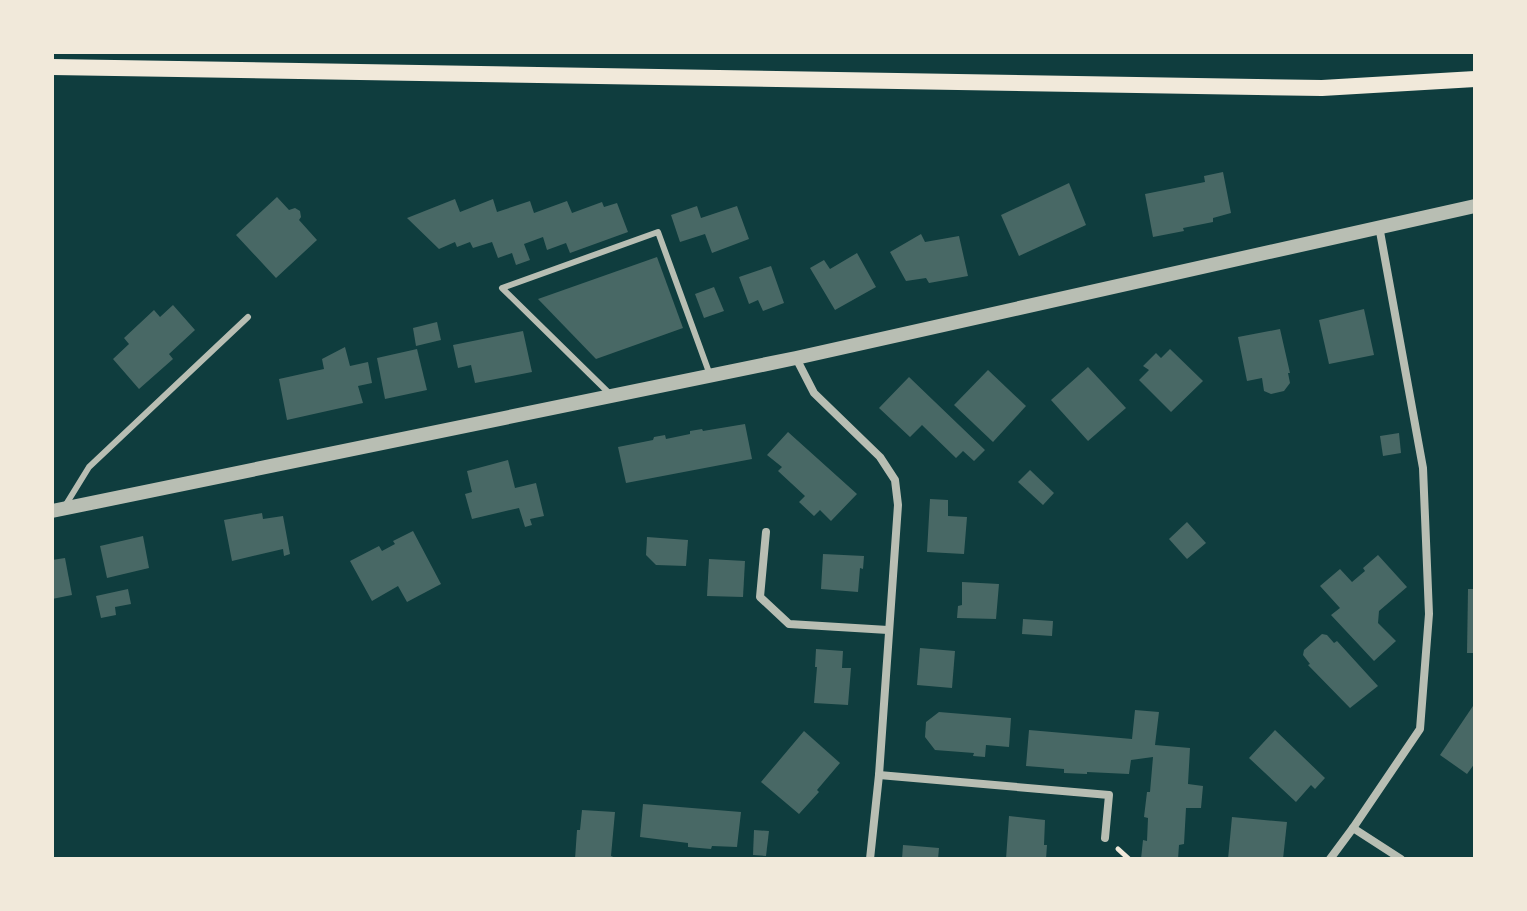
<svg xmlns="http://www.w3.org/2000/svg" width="1527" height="911" font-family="Lato,sans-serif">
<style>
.building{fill:#486865}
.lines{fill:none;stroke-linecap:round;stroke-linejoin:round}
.path{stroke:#f1e9da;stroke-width:5}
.service{stroke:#b8beb3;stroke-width:6}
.minor{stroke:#b8beb3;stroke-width:8}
.tertiary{stroke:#b8beb3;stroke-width:14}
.secondary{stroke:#f1e9da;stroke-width:16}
</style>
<rect width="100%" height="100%" fill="#0f3d3e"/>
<g class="building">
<polygon points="1223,172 1231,213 1213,218 1213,222 1183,228 1184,231 1153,237 1145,194 1205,182 1204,176"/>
<polygon points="1069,183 1086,225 1019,256 1001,215"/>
<polygon points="277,197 289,210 295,208 300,211 301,217 299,220 317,240 276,278 236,235"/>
<polygon points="455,199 460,212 493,199 497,212 530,201 534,213 567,201 572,213 602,202 604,207 617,203 628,232 570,253 566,243 547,250 543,237 524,244 530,260 516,265 512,253 498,258 492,242 473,248 470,242 457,247 455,242 439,249 407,218"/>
<polygon points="697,206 701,218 737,206 749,239 712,253 705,234 680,242 671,215"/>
<polygon points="921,234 925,242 959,236 968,276 929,283 926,278 906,281 890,252"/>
<polygon points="857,253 876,287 835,310 810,268 824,260 830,269"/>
<polygon points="657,257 683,328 596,359 538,299"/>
<polygon points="771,266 784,303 763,311 758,300 749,304 739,277"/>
<polygon points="714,287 724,311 704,318 695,294"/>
<polygon points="173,305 195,330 169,354 173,359 139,389 113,359 129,344 124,338 154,310 160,317"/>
<polygon points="1364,309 1374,355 1329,364 1319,320"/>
<polygon points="437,322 441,340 416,346 413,328"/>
<polygon points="1280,329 1290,373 1288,373 1290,383 1284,391 1271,394 1264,391 1262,378 1247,381 1238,337"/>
<polygon points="523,331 532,372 475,383 471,365 458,368 453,345"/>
<polygon points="345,347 350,366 368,362 372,383 358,386 363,403 287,420 279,379 324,369 322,359"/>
<polygon points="417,349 427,390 385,399 377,358"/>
<polygon points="1170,349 1203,381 1171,412 1139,380 1149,370 1143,366 1156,353 1161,358"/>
<polygon points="1088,367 1126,408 1088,441 1051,400"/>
<polygon points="988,370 1026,406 993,442 954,405"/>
<polygon points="909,377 985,450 974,461 963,451 956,458 922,425 910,437 879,408"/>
<polygon points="745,424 752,459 626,483 618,447 653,440 654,437 665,435 666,439 690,434 690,431 702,429 703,431"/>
<polygon points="788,432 857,494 831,521 820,510 814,516 799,502 805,496 778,471 782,467 767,455"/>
<polygon points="1399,433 1401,453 1383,456 1380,436"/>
<polygon points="508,460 515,488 536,483 544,516 530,519 532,525 525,527 519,508 472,519 465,494 472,492 467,471"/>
<polygon points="1030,470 1054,493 1043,505 1018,482"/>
<polygon points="930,499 948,500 948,516 967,517 964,554 927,552"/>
<polygon points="262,513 263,519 283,516 290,554 284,556 283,549 232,561 224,520"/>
<polygon points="1187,522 1206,543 1187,559 1169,539"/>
<polygon points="413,531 441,584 407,602 398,586 372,601 350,561 379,546 382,551 395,544 393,541"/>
<polygon points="143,536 149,568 107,578 100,546"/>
<polygon points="647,537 688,540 686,566 656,565 646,555"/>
<polygon points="823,554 864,556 863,569 860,568 858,592 821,589"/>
<polygon points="1378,555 1407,587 1379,611 1378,623 1396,641 1374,661 1331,615 1340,608 1320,586 1340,569 1352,582 1365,571 1363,568"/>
<polygon points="65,558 72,595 52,599 52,560"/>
<polygon points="709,559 745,561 743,597 707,596"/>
<polygon points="962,582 999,584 996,619 957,618 958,606 962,605"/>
<polygon points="128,589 131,604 115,607 116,615 101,618 96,596"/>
<polygon points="1468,589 1475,589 1475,653 1467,653"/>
<polygon points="1023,619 1053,621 1052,636 1022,634"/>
<polygon points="1322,634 1327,635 1334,643 1337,641 1378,686 1350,708 1308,665 1310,664 1303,655 1304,650"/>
<polygon points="920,648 955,651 952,688 917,685"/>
<polygon points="816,649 843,651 842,668 851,668 848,705 814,703 817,667 815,667"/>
<polygon points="1475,703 1475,763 1467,774 1440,755"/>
<polygon points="1135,710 1159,712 1155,745 1190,748 1188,784 1203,786 1201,808 1186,808 1184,844 1179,845 1178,859 1141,859 1143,840 1147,841 1148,818 1144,817 1147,792 1150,792 1153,757 1131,760 1129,774 1087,772 1087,774 1064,773 1064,769 1026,766 1029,730 1132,739"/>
<polygon points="939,712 1011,718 1009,747 986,745 985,757 973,756 974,753 935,750 925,737 926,722"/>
<polygon points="1275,730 1325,778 1315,789 1311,785 1296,802 1249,758"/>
<polygon points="804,731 840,763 817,790 819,792 799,814 761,782"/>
<polygon points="643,804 741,812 737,847 712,846 711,849 688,847 688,843 640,837"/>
<polygon points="582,810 615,812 611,856 618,859 575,859 577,830 580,830"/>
<polygon points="1009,816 1045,820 1044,845 1047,845 1046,859 1006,859"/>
<polygon points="1232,817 1287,822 1283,859 1228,859"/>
<polygon points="754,830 769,831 766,856 753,855"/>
<polygon points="903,845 939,848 938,859 902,859"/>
</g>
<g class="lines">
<polyline class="path" points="1118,849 1129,859"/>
<g class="service">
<polyline points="612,396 502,288 658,232 710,375"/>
<polyline points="65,506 89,467 248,317"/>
</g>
<g class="minor">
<polyline points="796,358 814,393 880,457 895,480 898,505 879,775 870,859"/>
<polyline points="766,532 760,597 789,624 888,630"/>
<polyline points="879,775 1109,795 1105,838"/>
<polyline points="1353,828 1401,859"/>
<polyline points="1330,859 1353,828 1420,729 1429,614 1423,468 1379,226"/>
</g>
<polyline class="tertiary" points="52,511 796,358 1475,206"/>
<polyline class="secondary" points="52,67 1322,88 1475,79"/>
</g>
<rect width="1527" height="911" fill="none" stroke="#f1e9da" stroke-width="108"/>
</svg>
